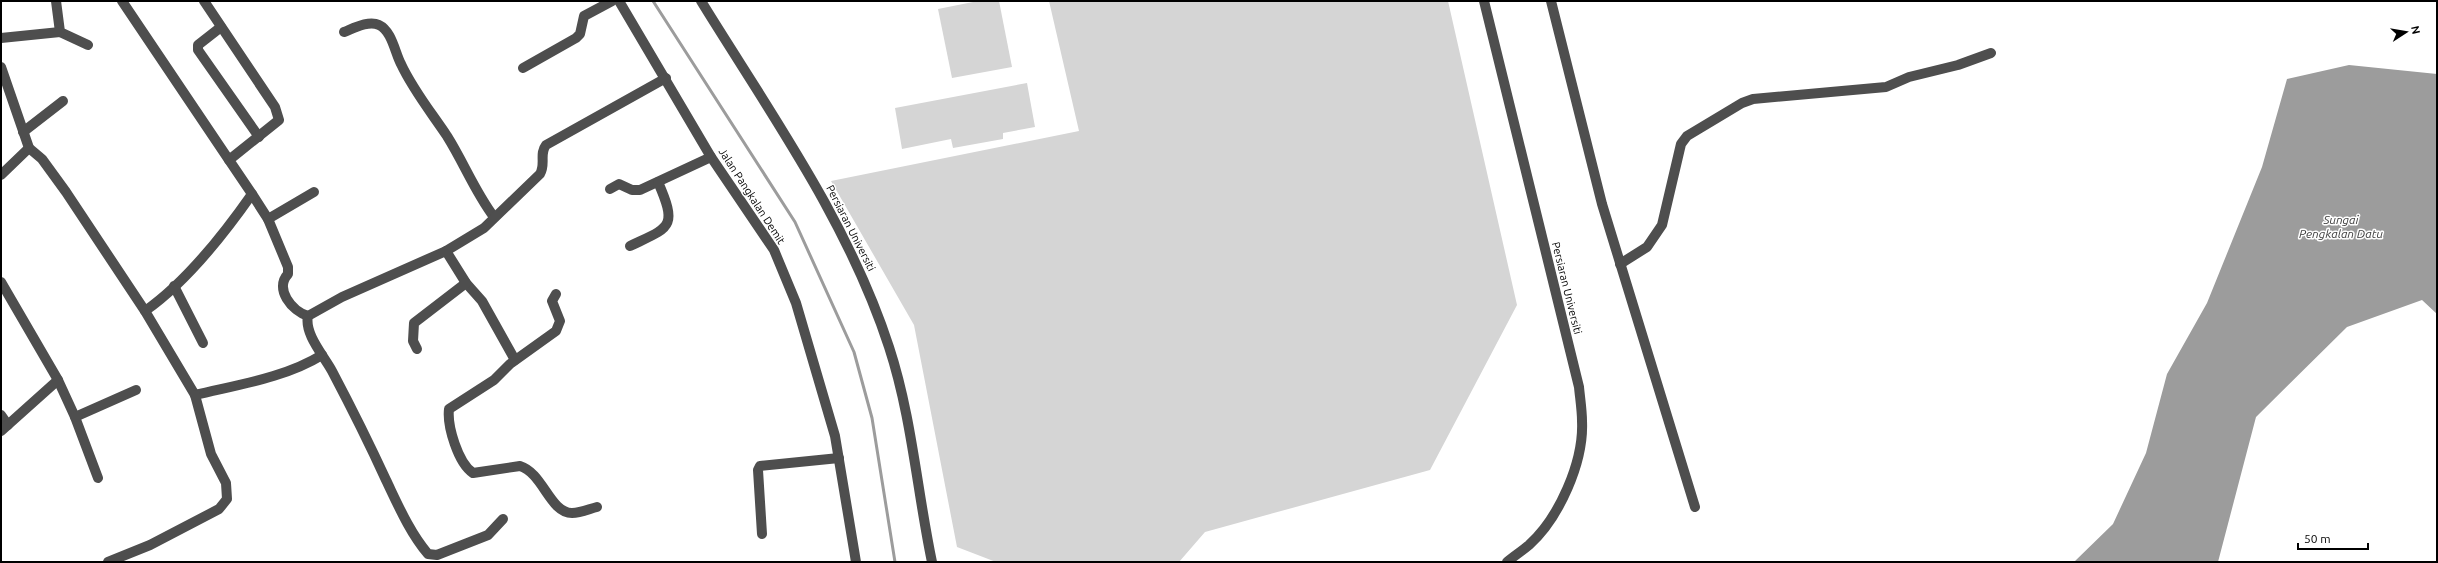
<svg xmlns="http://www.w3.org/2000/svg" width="2438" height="563" font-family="Ubuntu,sans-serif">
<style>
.green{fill:#d5d5d5}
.water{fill:#9c9c9c}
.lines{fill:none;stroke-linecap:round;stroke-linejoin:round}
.stream{stroke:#9c9c9c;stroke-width:3}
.minor{stroke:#4e4e4e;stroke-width:10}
.labels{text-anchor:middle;stroke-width:3;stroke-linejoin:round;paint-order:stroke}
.street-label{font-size:11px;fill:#000;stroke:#fff}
.water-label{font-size:12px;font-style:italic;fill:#3d3d3d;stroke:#fff}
</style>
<rect width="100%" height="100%" fill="#fff"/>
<g class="green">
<polygon points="978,1 999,1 1012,67 952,78 938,9"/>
<polygon points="1049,1 1448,1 1517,305 1430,470 1205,532 1179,562 996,562 957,547 914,325 831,181 1079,131"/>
<polygon points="1027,83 1035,127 1003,133 1003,139 953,148 951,139 902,149 895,108"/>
</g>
<polygon class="water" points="2349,65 2437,74 2437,314 2422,300 2347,327 2256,417 2218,562 2074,562 2113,524 2146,453 2167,374 2207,303 2262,167 2287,79"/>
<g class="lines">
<polyline class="stream" points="653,1 795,222 854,352 872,418 895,562"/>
<g class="minor">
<polyline points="56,1 60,32 88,45"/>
<polyline points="122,1 229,160"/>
<polyline points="619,1 711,157 774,250 796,303 835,436 856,562"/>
<path d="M701 1C770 113 848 221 889 347 912 417 917 491 932 562"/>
<path d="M1484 1 1579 387C1580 398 1582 410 1582 421 1584 462 1559 518 1529 545 1522 551 1514 556 1507 562"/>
<polyline points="1551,1 1602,204 1695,507"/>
<polyline points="221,27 198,45 198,50 259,137"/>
<path d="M344 32C354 28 369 20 379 25 392 31 395 53 401 64 413 90 431 112 447 136 464 163 475 192 494 217"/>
<polyline points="1,38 60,32"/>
<path d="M1 67 29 148 42 159 66 192 145 311 195 395C236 385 285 378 322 355"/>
<polyline points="523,68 576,38 580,34 584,16 612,1"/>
<polyline points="23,132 63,101"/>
<polyline points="1,175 29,148"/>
<polyline points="610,189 619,184 632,190 640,190 711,157"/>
<path d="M252 194 268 219 288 267V274C274 289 292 311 308 316"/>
<polyline points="268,219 314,192"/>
<path d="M630 246C670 227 678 228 658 182"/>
<polyline points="446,251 466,283 482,301 515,360"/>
<polyline points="1620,264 1647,247 1662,225 1681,144 1687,136 1742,103 1753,99 1886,87 1909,77 1958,65 1991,53"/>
<polyline points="1,282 58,380 75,417 98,478"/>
<polyline points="174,286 203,343"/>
<path d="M556 294 552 301 560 321 556 331 510 364 494 380 449 409C447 426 458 463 473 473L520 466C543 473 550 513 572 513 581 513 589 509 597 507"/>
<path d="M145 311C185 283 224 234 252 194L229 160 279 120 275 107 204 1"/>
<polyline points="417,349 413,341 414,323 466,283"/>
<polyline points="1,415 8,425"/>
<polyline points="75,417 136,390"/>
<polyline points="1,431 58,380"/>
<path d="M503 519 488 535 437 555 428 554C410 533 398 505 386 480 369 443 351 407 332 371 324 356 304 334 308 316L342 297 446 251 484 228 540 174C546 164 539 154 546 145L666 78"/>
<polyline points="762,534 758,470 760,466 839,458"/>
<polyline points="108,562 150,545 219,509 227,499 226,483 211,454 195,395"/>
</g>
</g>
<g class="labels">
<g class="street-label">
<text transform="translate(752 196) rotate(57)" y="4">Jalan Pangkalan Demit</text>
<text transform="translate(851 228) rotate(63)" y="4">Persiaran Universiti</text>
<text transform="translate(1567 288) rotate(76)" y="4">Persiaran Universiti</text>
</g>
<g class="water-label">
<text x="2341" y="224">Sungai<tspan x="2341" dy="14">Pengkalan Datu</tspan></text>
</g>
</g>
<rect width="2438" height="563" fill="none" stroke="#000000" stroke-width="4"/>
<g transform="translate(2406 32) rotate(78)" stroke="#ffffff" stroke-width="3" paint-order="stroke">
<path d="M0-3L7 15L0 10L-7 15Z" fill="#000000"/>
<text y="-6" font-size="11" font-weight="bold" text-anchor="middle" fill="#000000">N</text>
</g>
<path d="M2298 543v6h70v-6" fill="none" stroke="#000000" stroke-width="2"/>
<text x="2304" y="543" font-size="12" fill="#000000" stroke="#ffffff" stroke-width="3" paint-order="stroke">50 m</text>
</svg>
